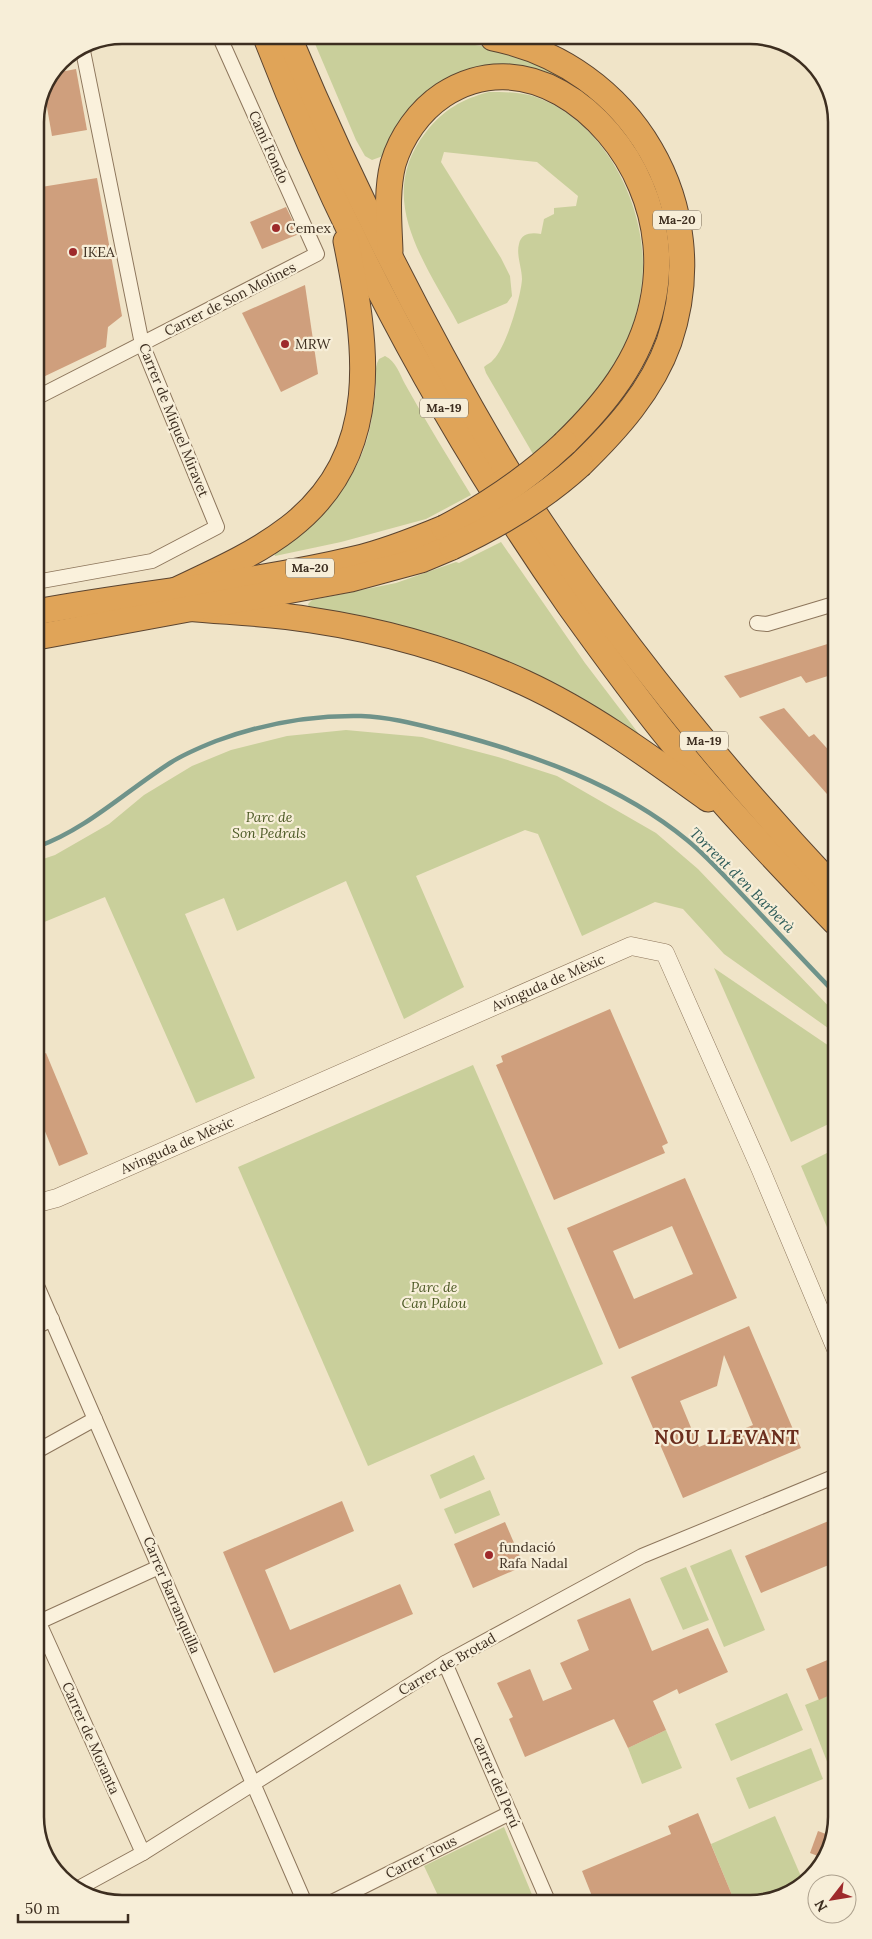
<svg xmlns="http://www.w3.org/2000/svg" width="872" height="1939" font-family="Lora,serif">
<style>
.green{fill:#c9cf9b}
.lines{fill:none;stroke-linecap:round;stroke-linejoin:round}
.stream{stroke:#6f938a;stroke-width:4.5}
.building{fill:#cf9f7d;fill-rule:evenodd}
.minor-casing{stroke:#8d765c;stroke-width:16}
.tertiary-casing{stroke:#8d765c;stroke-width:19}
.motorway-casing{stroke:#5b4430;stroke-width:27}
.minor{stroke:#faf1dc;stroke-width:14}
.tertiary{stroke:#faf1dc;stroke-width:18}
.motorway{stroke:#e0a458;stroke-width:25}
.motorway-bridge-casing{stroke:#5b4430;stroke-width:27;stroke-linecap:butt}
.motorway-bridge{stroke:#e0a458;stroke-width:25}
.poi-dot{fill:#9e2a2b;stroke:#f7eed8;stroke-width:2}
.labels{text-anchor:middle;stroke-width:4.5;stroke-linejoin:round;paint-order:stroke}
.shield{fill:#f7eed8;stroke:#756857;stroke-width:1}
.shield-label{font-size:12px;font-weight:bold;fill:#3d2e20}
.street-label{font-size:14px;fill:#3d2e20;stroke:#f7eed8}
.poi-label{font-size:14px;fill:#3d2e20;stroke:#f7eed8;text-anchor:start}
.park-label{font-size:14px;font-style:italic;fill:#4d5a26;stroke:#f7eed8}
.water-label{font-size:15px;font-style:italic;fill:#2f5d5a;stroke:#f7eed8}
.district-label{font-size:19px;font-weight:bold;letter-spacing:1px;fill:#6b2e1e;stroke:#f7eed8}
.rim{fill:none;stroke:#3d2e20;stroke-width:2.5}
</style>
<rect width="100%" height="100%" fill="#f0e4c8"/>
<g class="green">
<polygon points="313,39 387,39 475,45 501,49 571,79 568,84 490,67 383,156 372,160 365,156 356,140"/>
<path d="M489 92C506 92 525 92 541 99 605 125 644 202 643 268 642 292 637 316 628 338 609 386 571 421 533 454L486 373 484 367C487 364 491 363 493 360 506 348 521 297 522 279 522 268 516 255 519 244 521 233 532 232 541 234L544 219 554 214V208L576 206 578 196 537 162 444 152 441 162 501 258 510 276 512 296 507 303 458 324C425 262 374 198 426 132 443 110 462 99 489 92Z"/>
<path d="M385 356C396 361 400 375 405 384 426 422 449 459 471 495L426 519 341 542 275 556 274 552C323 522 364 475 372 416 373 407 375 398 376 389 376 379 374 367 379 359Z"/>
<polygon points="501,542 585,663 645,742 623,730 310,610 308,604 312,600 396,583 456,562 459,563"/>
<polygon points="346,730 422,737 498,757 557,776 656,833 698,869 835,1013 835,1033 724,954 683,909 655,902 582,936 538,834 525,830 416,876 464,987 404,1019 346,881 237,931 224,898 185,914 255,1078 196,1103 105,897 37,925 37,861 55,855 109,824 144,795 192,766 231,750 287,736"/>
<polygon points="714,968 835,1050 835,1121 791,1142"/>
<polygon points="473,1065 603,1364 368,1466 238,1167"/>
<polygon points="835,1149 835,1246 801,1166"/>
<polygon points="474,1455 485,1479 440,1499 430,1475"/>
<polygon points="490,1490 500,1515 455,1534 444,1509"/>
<polygon points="731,1549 765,1630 724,1647 690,1566"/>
<polygon points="686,1567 709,1620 683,1630 660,1578"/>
<polygon points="837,1692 837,1760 828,1764 805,1705"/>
<polygon points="787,1693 803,1730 731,1761 715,1724"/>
<polygon points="666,1730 682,1768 642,1784 628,1748"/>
<polygon points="811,1748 823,1779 749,1809 736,1778"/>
<polygon points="775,1816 803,1881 778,1899 734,1900 711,1844"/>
<polygon points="504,1827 533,1897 526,1901 441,1902 424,1866"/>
</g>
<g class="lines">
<path class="stream" d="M37 847C87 829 126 791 170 763 184 754 201 747 216 741 262 724 312 715 361 716 392 717 423 726 452 733 535 755 620 785 687 840 709 858 729 881 749 902 778 933 806 963 835 993"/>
</g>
<g class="building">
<polygon points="76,69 87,130 52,136 45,96 55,73"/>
<polygon points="97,178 122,316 108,327 106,347 41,378 36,350 35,188"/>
<polygon points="286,207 299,234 262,249 250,222"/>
<polygon points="305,285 318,374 281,392 242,313"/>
<polygon points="834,642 834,674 806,683 801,676 740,698 724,676"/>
<polygon points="784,708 809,737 814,734 834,756 834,802 759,717"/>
<polygon points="610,1009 668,1143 662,1146 665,1153 554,1200 496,1065 503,1062 501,1056"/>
<polygon points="46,1053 88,1154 59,1166 38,1114 38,1057"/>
<path d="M685 1178 737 1298 619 1349 567 1228ZM672 1226 693 1274 634 1299 613 1251Z"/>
<path d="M749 1326 801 1448 683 1498 631 1377ZM724 1355 753 1425 699 1447 680 1401 717 1386Z"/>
<polygon points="342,1501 354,1531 265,1570 290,1630 400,1584 413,1614 274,1673 223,1552"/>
<polygon points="831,1520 836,1533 836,1562 761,1593 745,1556"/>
<polygon points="505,1522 524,1566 473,1588 454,1544"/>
<polygon points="630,1598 652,1651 708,1628 728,1672 679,1694 677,1689 653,1701 666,1730 628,1748 614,1719 525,1757 509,1719 513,1717 497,1683 530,1669 543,1701 572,1689 560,1663 589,1650 577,1620"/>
<polygon points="837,1656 837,1692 819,1700 806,1669"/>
<polygon points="698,1813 734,1900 594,1901 582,1871 671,1834 668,1826"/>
<polygon points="818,1831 831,1836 823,1858 810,1853"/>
</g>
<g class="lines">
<g class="minor-casing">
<g id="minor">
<polyline points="36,398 317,254 221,40"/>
<polyline points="36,582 152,561 217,527 142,344 82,46"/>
<polyline points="757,623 767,624 834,604"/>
<polyline points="38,1288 305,1903"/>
<polyline points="38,1326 52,1319"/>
<polyline points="39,1450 95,1419"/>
<polyline points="39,1622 159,1567"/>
<polyline points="39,1623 143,1853"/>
<polyline points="445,1663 548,1901"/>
<polyline points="77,1889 143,1853 445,1663 642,1556 836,1476"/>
<polyline points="332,1902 510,1813"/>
</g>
</g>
<g class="tertiary-casing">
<g id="tertiary">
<path id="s1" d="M38 1203 57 1198 631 946 665 953 760 1168 836 1349"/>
</g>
</g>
<g class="motorway-casing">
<g id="motorway">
<path d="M493 38C632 66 715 206 669 342 652 390 617 429 581 464"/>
<path d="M267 40C344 239 447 430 569 605 602 651 635 697 671 741 722 804 778 863 835 922"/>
<path d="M290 40C335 148 386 253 442 356 473 413 505 470 541 523 628 653 727 774 834 888"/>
<path d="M390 251C389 222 386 192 393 164 401 137 419 111 443 95 523 43 610 111 641 186 657 223 661 265 652 305 640 361 605 404 565 443"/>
<path d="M172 592C212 573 254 555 289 528 385 454 367 345 346 241"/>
<path d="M186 608C228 612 270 613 311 620 385 631 458 652 525 683 590 713 650 757 708 799"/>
<path d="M36 612C142 592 250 584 355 559 385 552 415 540 444 528"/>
<polyline points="37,637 351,579 421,560 452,547"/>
</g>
</g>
<use href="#minor" class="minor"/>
<use href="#tertiary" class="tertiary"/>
<use href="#motorway" class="motorway"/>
<g class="motorway-bridge-casing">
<g id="motorway-bridge">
<path d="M444 528C488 505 529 477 565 443"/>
<path d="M452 547C499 525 543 499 581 464"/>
</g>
</g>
<use href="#motorway-bridge" class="motorway-bridge"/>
</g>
<g class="poi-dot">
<circle cx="276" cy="228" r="5"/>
<circle cx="73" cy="252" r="5"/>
<circle cx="285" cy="344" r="5"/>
<circle cx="489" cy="1555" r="5"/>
</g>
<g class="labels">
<g class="shield">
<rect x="653" y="210.5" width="48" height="19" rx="4"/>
<rect x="420" y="398.5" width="48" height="19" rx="4"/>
<rect x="286" y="558.5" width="48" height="19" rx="4"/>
<rect x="680" y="731.5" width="48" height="19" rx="4"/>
</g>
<g class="shield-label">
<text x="677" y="224">Ma-20</text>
<text x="444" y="412">Ma-19</text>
<text x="310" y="572">Ma-20</text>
<text x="704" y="745">Ma-19</text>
</g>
<g class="street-label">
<text transform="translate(269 147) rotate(66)" y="5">Camí Fondo</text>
<text transform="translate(230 299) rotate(-27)" y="5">Carrer de Son Molines</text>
<text transform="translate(174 420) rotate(68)" y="5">Carrer de Miquel Miravet</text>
<text dy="5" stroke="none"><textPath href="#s1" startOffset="556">Avinguda de Mèxic</textPath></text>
<text dy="5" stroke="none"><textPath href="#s1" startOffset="151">Avinguda de Mèxic</textPath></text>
<text transform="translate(172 1595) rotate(67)" y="5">Carrer Barranquilla</text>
<text transform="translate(447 1664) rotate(-30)" y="5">Carrer de Brotad</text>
<text transform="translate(91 1738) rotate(66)" y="5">Carrer de Moranta</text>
<text transform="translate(497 1782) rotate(67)" y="5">carrer del Perú</text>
<text transform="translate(421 1857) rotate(-27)" y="5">Carrer Tous</text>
</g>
<g class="poi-label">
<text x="286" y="233">Cemex</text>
<text x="83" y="257">IKEA</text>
<text x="295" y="349">MRW</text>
<text x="499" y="1552">fundació<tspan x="499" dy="16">Rafa Nadal</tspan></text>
</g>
<g class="park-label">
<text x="269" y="822">Parc de<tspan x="269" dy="16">Son Pedrals</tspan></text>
<text x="434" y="1292">Parc de<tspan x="434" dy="16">Can Palou</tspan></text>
</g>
<g class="water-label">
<text transform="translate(742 880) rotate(45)" y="5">Torrent d'en Barberà</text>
</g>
<g class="district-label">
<text x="727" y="1444">NOU LLEVANT</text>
</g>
</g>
<path d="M0 0H872V1939H0ZM122 44H750A78 78 0 0 1 828 122V1817A78 78 0 0 1 750 1895H122A78 78 0 0 1 44 1817V122A78 78 0 0 1 122 44Z" fill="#f7eed8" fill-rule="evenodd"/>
<path class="rim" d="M122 44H750A78 78 0 0 1 828 122V1817A78 78 0 0 1 750 1895H122A78 78 0 0 1 44 1817V122A78 78 0 0 1 122 44Z"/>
<g transform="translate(832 1899) rotate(239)"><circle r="24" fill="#f7eed8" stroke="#ada18e"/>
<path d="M0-4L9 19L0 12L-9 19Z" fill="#9e2a2b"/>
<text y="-8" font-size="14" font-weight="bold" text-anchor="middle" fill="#3d2e20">N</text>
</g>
<path d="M18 1914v8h110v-8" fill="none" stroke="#3d2e20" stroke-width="2.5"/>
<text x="25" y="1914" font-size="15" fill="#3d2e20" stroke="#f7eed8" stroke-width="4" paint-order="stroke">50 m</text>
</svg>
